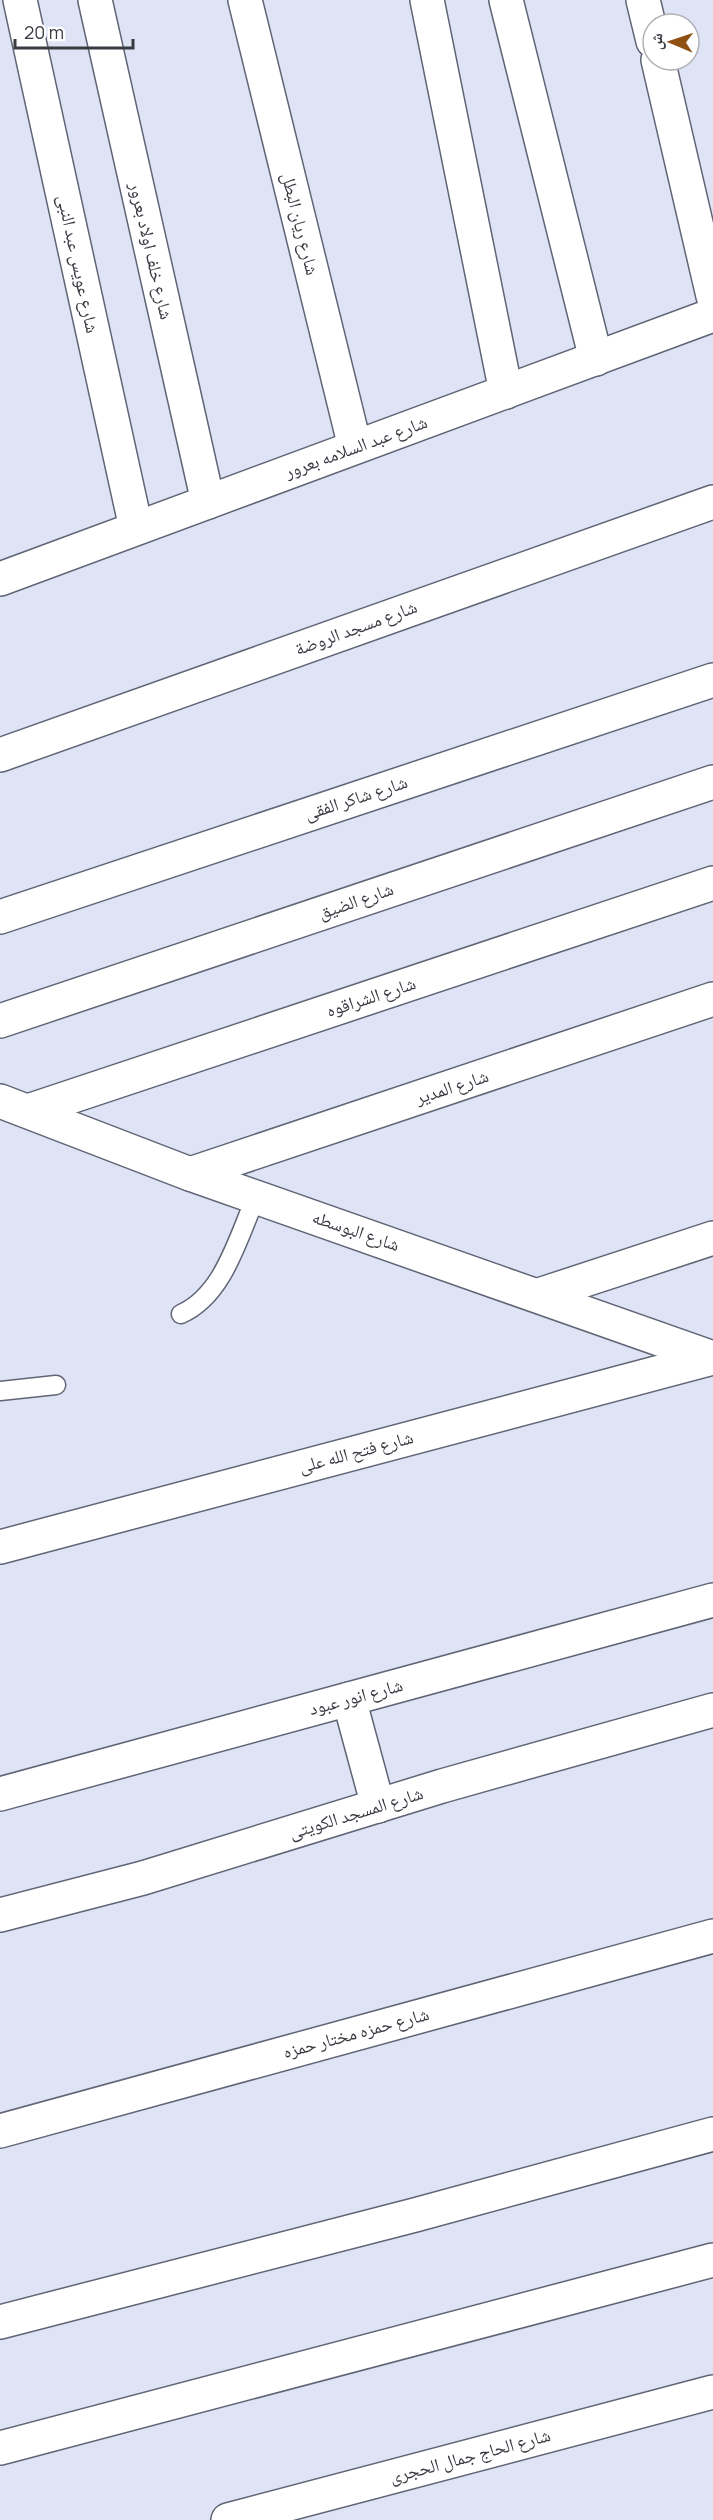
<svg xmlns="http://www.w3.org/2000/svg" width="713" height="2520" font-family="Manrope,'Noto Naskh Arabic',sans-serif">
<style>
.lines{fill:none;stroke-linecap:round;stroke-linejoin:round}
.service-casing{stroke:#606575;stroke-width:21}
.minor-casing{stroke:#606575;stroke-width:36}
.service{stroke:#fff;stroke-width:18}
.minor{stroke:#fff;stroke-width:33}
.labels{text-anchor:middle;stroke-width:4.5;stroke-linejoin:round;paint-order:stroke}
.street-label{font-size:18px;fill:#383b42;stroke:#fff}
</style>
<rect width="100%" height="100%" fill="#dee4f6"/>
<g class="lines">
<g class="service-casing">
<g id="service">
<path d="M181 1314C224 1295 238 1237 256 1197"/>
<polyline points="0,1391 56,1385"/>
</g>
</g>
<g class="minor-casing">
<g id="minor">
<polyline points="20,0 136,528"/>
<polyline points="95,0 208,502"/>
<polyline points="245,0 355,447"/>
<polyline points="427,0 506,392"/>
<polyline points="506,0 596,359"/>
<polyline points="643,0 653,41"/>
<polyline points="658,60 713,296"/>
<polyline points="0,579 713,315"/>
<polyline points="0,755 713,502"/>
<polyline points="0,917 713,680"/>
<polyline points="0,1021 713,782"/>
<polyline points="0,1101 190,1174 713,1358"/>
<polyline points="28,1111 713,883"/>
<polyline points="190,1174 713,999"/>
<polyline points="539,1295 713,1238"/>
<polyline points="0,1547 713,1358"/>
<polyline points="349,1699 378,1806"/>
<polyline points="0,1794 713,1600"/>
<polyline points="0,1915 143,1878 442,1786 713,1710"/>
<polyline points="0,2131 713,1936"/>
<polyline points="0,2322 415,2215 713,2134"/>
<polyline points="0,2448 713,2260"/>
<polyline points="228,2520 713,2392"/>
</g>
</g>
<use href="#service" class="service"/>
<use href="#minor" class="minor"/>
</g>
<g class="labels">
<g class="street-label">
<text transform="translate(300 224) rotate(76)" y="6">شارع ريان البطل</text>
<text transform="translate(151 251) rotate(77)" y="6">شارع خلف اولاد بعرور</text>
<text transform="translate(78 264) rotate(78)" y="6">شارع عويس عبد النبى</text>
<text transform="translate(356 447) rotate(-20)" y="6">شارع عبد السلامه بعرور</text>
<text transform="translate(356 628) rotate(-20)" y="6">شارع مسجد الروضة</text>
<text transform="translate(356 798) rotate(-18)" y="6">شارع شاكر الفقى</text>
<text transform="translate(356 901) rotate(-19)" y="6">شارع الضيق</text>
<text transform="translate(371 997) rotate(-18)" y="6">شارع الشراقوه</text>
<text transform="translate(452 1087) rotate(-18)" y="6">شارع المدير</text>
<text transform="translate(356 1231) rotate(19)" y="6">شارع البوسطه</text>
<text transform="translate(356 1452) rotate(-15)" y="6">شارع فتح الله على</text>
<text transform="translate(356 1697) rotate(-15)" y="6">شارع انور عبود</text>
<text transform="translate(356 1813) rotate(-17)" y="6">شارع المسجد الكويتى</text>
<text transform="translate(356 2033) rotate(-15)" y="6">شارع حمزه مختار حمزه</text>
<text transform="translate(470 2456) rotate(-15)" y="6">شارع الحاج جمال الحجرى</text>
</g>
</g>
<g transform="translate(671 42) rotate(272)"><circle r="28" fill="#ffffff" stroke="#afb1b3" stroke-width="1.5"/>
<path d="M0-4.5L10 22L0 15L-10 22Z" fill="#8e5113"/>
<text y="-9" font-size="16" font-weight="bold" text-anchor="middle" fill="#383b42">ش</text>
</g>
<path d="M15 39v9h118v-9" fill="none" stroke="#383b42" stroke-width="3"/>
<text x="24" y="39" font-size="18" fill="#383b42" stroke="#ffffff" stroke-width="4.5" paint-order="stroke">20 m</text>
</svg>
